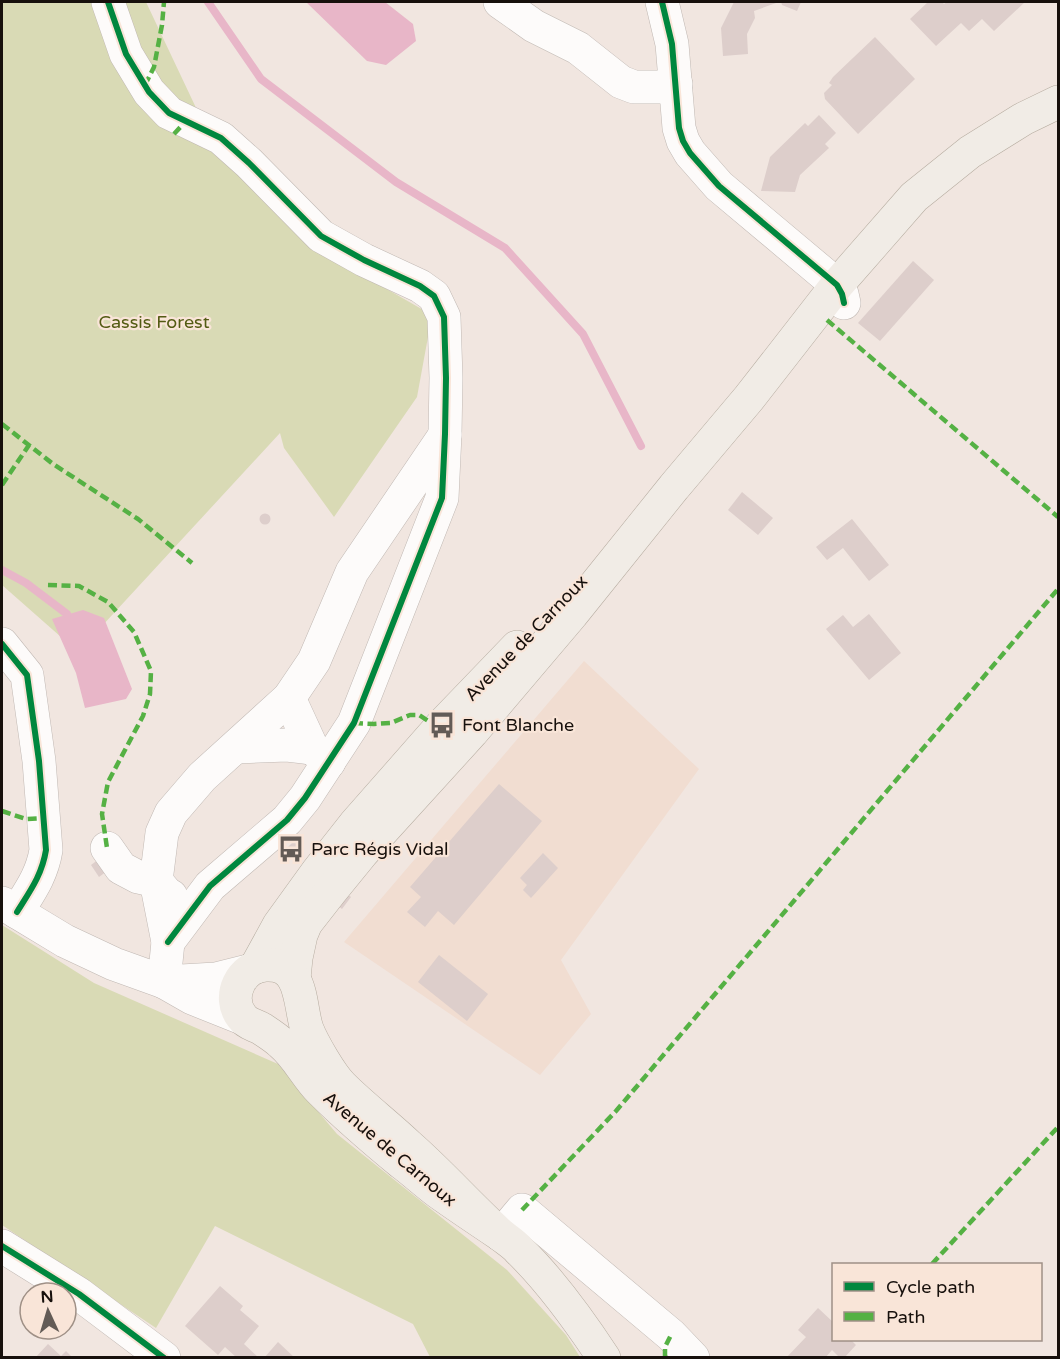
<svg xmlns="http://www.w3.org/2000/svg" width="1060" height="1359" font-family="'Varela Round',sans-serif">
<style>
.built{fill:#f1ddd1}
.green{fill:#d9dab5}
.water{fill:#e8b6c8}
.lines{fill:none;stroke-linecap:round;stroke-linejoin:round}
.stream{stroke:#e8b6c8;stroke-width:8}
.building{fill:#ddcecb}
.minor-casing{stroke:#c0b8b3;stroke-width:34}
.major-casing{stroke:#b6aca0;stroke-width:34}
.minor{stroke:#fdfbfa;stroke-width:33}
.major{stroke:#f1ece6;stroke-width:33}
.quiet{stroke:#55b144;stroke-width:4.5;stroke-dasharray:9 4.5;stroke-linecap:butt}
.cycleway-casing{stroke:#f9e5d8;stroke-width:10}
.cycleway{stroke:#00873e;stroke-width:6}
.labels{text-anchor:middle;stroke-width:4.5;stroke-linejoin:round;paint-order:stroke}
.park-label{font-size:18px;fill:#535b13;stroke:#f9e5d8}
.street-label{font-size:18px;fill:#17100c;stroke:#f9e5d8}
.poi-label{font-size:18px;fill:#17100c;stroke:#f9e5d8;text-anchor:start}
</style>
<rect width="100%" height="100%" fill="#f1e6e0"/>
<polygon class="built" points="584,661 699,769 561,960 591,1014 540,1075 344,942"/>
<g class="green">
<polygon points="2,2 146,2 215,148 378,284 432,315 417,397 334,517 284,448 280,433 78,652 2,585"/>
<polygon points="2,925 94,983 278,1064 337,1134 507,1270 566,1335 580,1357 430,1357 413,1324 215,1226 156,1328 2,1225"/>
</g>
<g class="water">
<polygon points="306,2 385,2 413,24 416,41 386,65 367,61"/>
<polygon points="83,610 104,618 132,689 126,699 85,708 76,673 52,619"/>
</g>
<g class="lines">
<g class="stream">
<polyline points="208,2 261,79 396,182 505,248 583,334 641,446"/>
<polyline points="2,570 26,583 67,614"/>
</g>
</g>
<g class="building">
<polygon points="734,2 779,2 754,11 755,18 747,34 748,54 723,56 721,28"/>
<polygon points="781,2 801,2 797,11 782,5"/>
<polygon points="928,2 942,2 944,4 947,2 1025,2 994,31 982,19 969,31 961,23 936,46 910,19"/>
<polygon points="875,37 915,79 858,134 825,99 824,93 832,85 829,83 833,77"/>
<polygon points="819,115 836,133 825,144 829,148 800,175 795,192 761,191 770,157 805,123 808,126"/>
<polygon points="913,261 934,280 880,341 858,323"/>
<polygon points="742,492 773,518 758,535 728,510"/>
<circle cx="265" cy="519" r="5.5"/>
<polygon points="852,519 889,565 869,581 843,548 827,560 816,547"/>
<polygon points="869,614 901,653 869,680 826,629 843,615 853,627"/>
<polygon points="499,784 542,821 454,925 438,911 425,927 407,912 421,897 410,887"/>
<polygon points="294,841 298,846 288,856 284,851"/>
<polygon points="543,853 558,868 531,898 523,890 527,885 520,878"/>
<polygon points="99,859 107,871 99,877 91,865"/>
<polygon points="347,894 351,897 342,909 337,905"/>
<polygon points="439,955 488,994 467,1021 418,982"/>
<polygon points="220,1286 243,1306 240,1310 259,1326 244,1344 259,1358 237,1358 225,1347 218,1355 185,1326"/>
<polygon points="818,1308 834,1323 834,1340 851,1340 856,1345 844,1358 840,1358 832,1350 825,1358 786,1358 806,1337 798,1330"/>
<polygon points="278,1342 295,1358 264,1358"/>
<polygon points="48,1344 61,1356 66,1351 73,1358 35,1358"/>
</g>
<g class="lines">
<g class="minor-casing">
<g id="minor">
<polyline points="108,2 126,54 149,92 169,113 221,138 249,163 321,236 364,260 420,286 434,296 444,317 446,378 445,434 442,498 354,723 305,798 287,820 210,886 168,942"/>
<polyline points="500,2 534,26 578,48 621,82 634,87 659,87 676,84"/>
<polyline points="662,2 672,44 679,128 683,141 690,153 719,186 837,285 842,294 844,303"/>
<path d="M2 644 27 675 39 761 46 850C42 875 30 891 17 912"/>
<polyline points="289,698 312,748 329,762"/>
<polyline points="236,747 287,745 312,748"/>
<polyline points="107,848 121,868 138,877 156,881 167,894 171,896"/>
<polyline points="2,903 65,941 114,964 164,982 168,942 156,881 162,833 171,813 202,777 289,698 314,661 352,572 445,435"/>
<polyline points="242,1018 192,998 164,982 216,979 248,971"/>
<polyline points="501,1235 522,1210 671,1335 693,1358"/>
<polyline points="2,1246 79,1294 164,1358"/>
</g>
</g>
<g class="major-casing">
<g id="major">
<polyline points="256,967 279,925 318,871 355,824 442,725 517,647"/>
<polyline points="294,978 296,958 301,935 306,923 331,891 362,853 472,732 572,614 674,487 749,398 837,285 914,197 970,152 1023,119 1058,102"/>
<path d="M501 1235C480 1221 459 1207 438 1192 426 1183 414 1172 402 1163 374 1140 346 1116 320 1090 306 1076 297 1056 281 1043 276 1038 268 1033 262 1029 255 1025 247 1024 242 1017 226 997 241 966 266 965 304 963 299 1006 307 1029 313 1044 331 1075 342 1086 363 1107 387 1125 409 1146 441 1174 469 1206 501 1235 507 1240 514 1244 519 1250 552 1282 579 1320 604 1358"/>
</g>
</g>
<use href="#minor" class="minor"/>
<use href="#major" class="major"/>
<g class="quiet">
<polyline points="145,85 154,67 162,25 164,2"/>
<polyline points="174,134 186,121"/>
<polyline points="827,320 1058,517"/>
<polyline points="2,424 53,464 138,519 192,563"/>
<polyline points="2,485 29,445"/>
<polyline points="48,585 79,586 108,602 134,632 151,671 150,694 143,716 108,782 102,814 107,848"/>
<polyline points="354,723 374,724 391,723 410,715 419,715 430,722"/>
<polyline points="2,811 26,819 44,818"/>
<polyline points="522,1210 616,1111 1058,589"/>
<polyline points="932,1264 1058,1127"/>
<polyline points="665,1358 665,1347 671,1335"/>
</g>
<g class="cycleway-casing">
<g id="cycleway">
<polyline points="108,2 126,54 149,92 169,113 221,138 249,163 321,236 364,260 420,286 434,296 444,317 446,378 445,434 442,498 354,723 305,798 287,820 210,886 168,942"/>
<polyline points="662,2 672,44 679,128 683,141 690,153 719,186 837,285 842,294 844,303"/>
<path d="M2 644 27 675 39 761 46 850C42 875 30 891 17 912"/>
<polyline points="2,1246 79,1294 164,1358"/>
</g>
</g>
<use href="#cycleway" class="cycleway"/>
</g>
<defs>
<g id="bus-bare" transform="scale(2.07)"><path d="M-5-6H5V4H4V6H2V4H-2V6H-4V4H-5ZM-3.5-4V0h7V-4ZM-3.5 1.2v1.5H-2V1.2ZM2 1.2v1.5H3.5V1.2Z" fill="#635b56" stroke="#f9e5d8" stroke-width="2.5" paint-order="stroke"/></g>
</defs>
<g fill-rule="evenodd">
<use href="#bus-bare" x="442" y="725"/>
<use href="#bus-bare" x="291" y="849"/>
</g>
<g class="labels">
<g class="park-label">
<text x="154" y="328">Cassis Forest</text>
</g>
<g class="street-label">
<text transform="translate(526 638) rotate(-46)" y="6">Avenue de Carnoux</text>
<text transform="translate(390 1149) rotate(40)" y="6">Avenue de Carnoux</text>
</g>
<g class="poi-label">
<text x="462" y="731">Font Blanche</text>
<text x="311" y="855">Parc Régis Vidal</text>
</g>
</g>
<rect width="1060" height="1359" fill="none" stroke="#17100c" stroke-width="6"/>
<rect x="832" y="1263" width="210" height="78" fill="#f9e5d8" stroke="#9f9086" stroke-width="1.5"/>
<rect x="844" y="1282" width="30" height="9" fill="#00873e" stroke="#9f9086" stroke-width="1.5"/>
<text x="886" y="1293" font-size="18" fill="#17100c">Cycle path</text>
<rect x="844" y="1312" width="30" height="9" fill="#55b144" stroke="#9f9086" stroke-width="1.5"/>
<text x="886" y="1323" font-size="18" fill="#17100c">Path</text>
<g transform="translate(48 1311) rotate(356)"><circle r="28" fill="#f9e5d8" stroke="#9f9086" stroke-width="1.5"/>
<path d="M0-4.5L10 22L0 15L-10 22Z" fill="#635b56"/>
<text y="-9" font-size="16" font-weight="bold" text-anchor="middle" fill="#17100c">N</text>
</g>
</svg>
